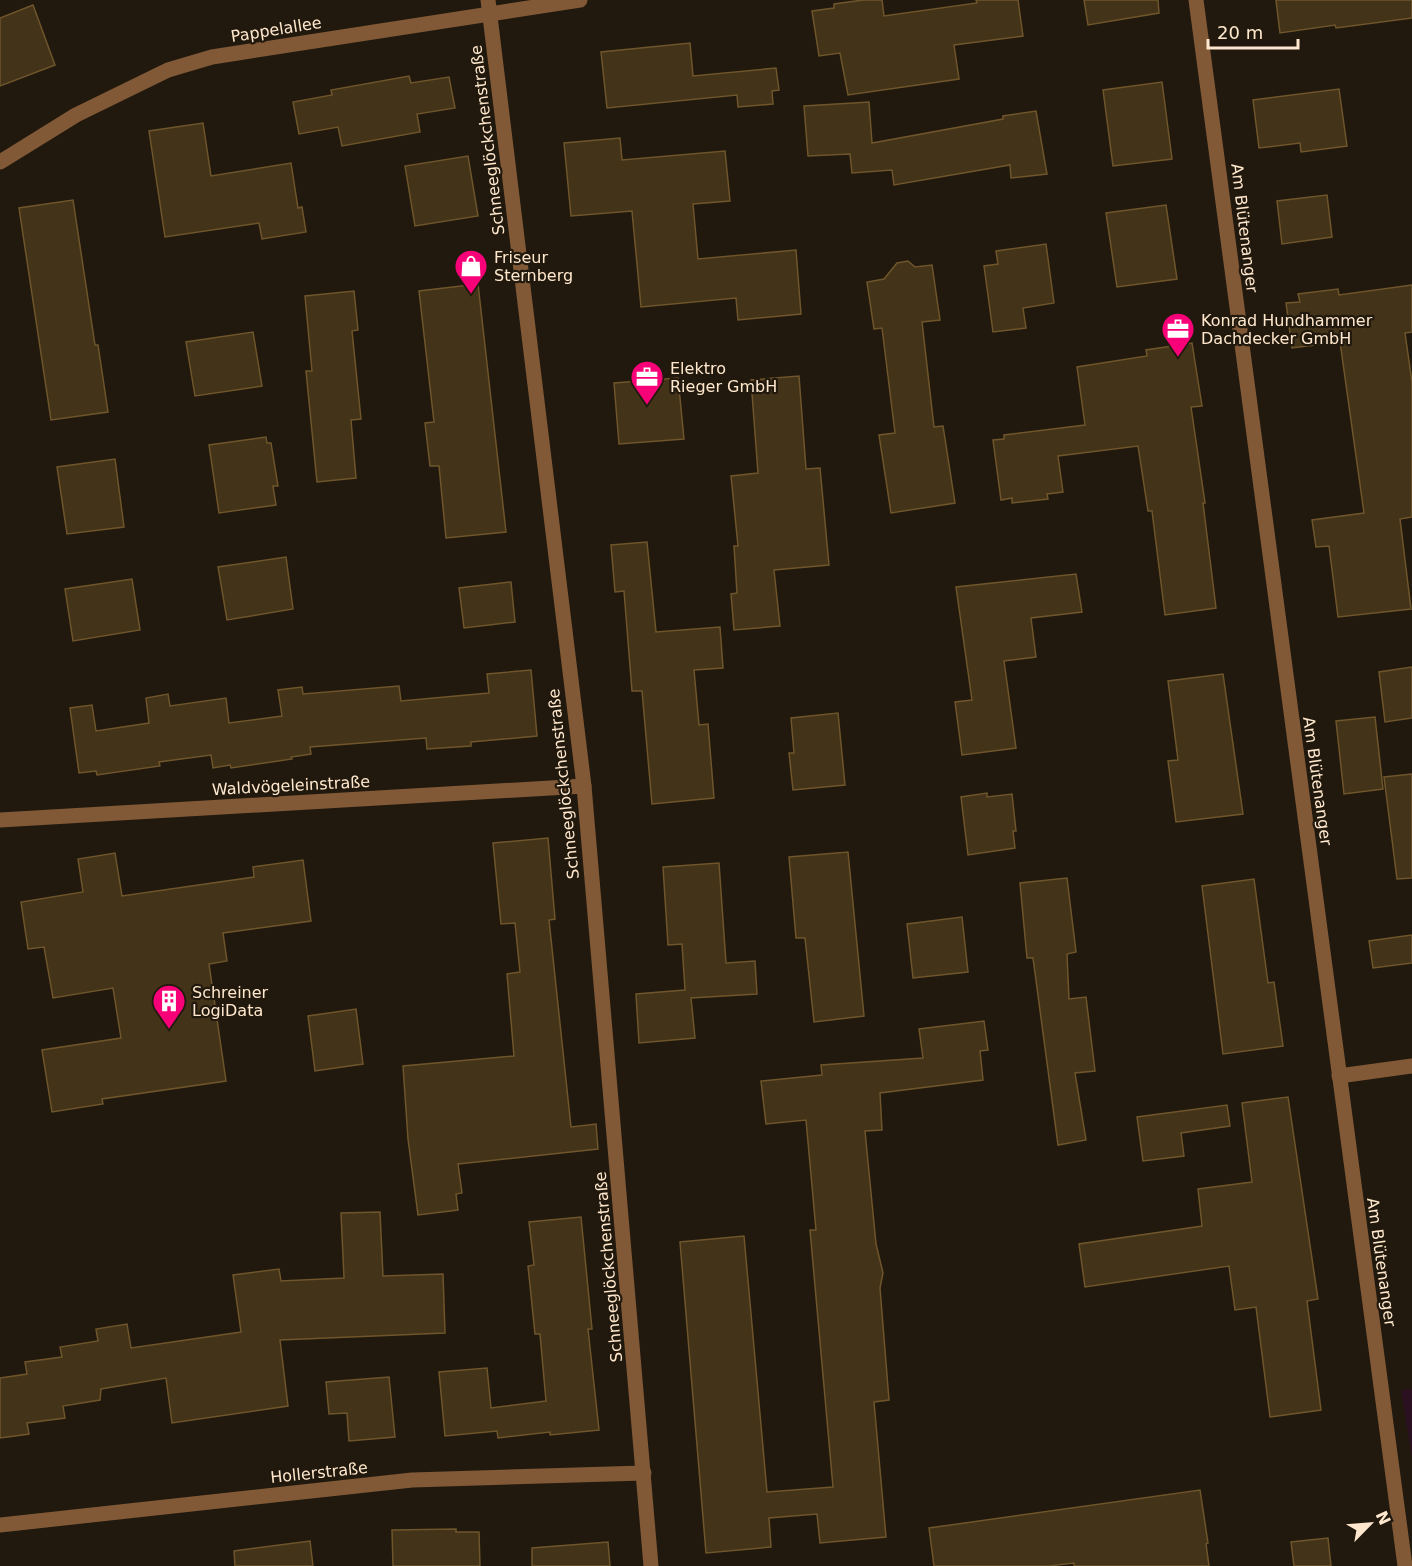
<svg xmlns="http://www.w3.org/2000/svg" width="1412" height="1566" font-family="'DejaVu Sans',sans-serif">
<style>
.green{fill:#2b1021}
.building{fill:#423319;stroke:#6f552b;stroke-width:1.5}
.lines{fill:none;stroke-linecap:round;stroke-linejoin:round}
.minor{stroke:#815937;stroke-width:15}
.labels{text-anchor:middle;stroke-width:4.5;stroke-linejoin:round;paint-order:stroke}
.street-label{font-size:16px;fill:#ffe8cd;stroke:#21190d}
.poi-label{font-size:16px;fill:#ffe8cd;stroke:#21190d;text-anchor:start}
</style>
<rect width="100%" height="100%" fill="#21190d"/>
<polygon class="green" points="1412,1389 1412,1458 1401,1390"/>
<g class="building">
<polygon points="863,0 882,0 884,16 977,3 976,0 1018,0 1023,36 954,45 959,79 848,95 840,53 819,56 812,11 834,8 834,4"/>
<polygon points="1084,0 1158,0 1159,13 1088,25"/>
<polygon points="1276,0 1412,0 1412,18 1336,28 1335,25 1280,33"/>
<polygon points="33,5 55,65 0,86 0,18"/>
<polygon points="690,43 693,76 776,68 779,90 772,91 773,104 738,107 737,95 607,108 601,52"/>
<polygon points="409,76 411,83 449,77 455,108 417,114 420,132 342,146 338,127 299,134 293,102 332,95 331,90"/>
<polygon points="1162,82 1172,159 1113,166 1103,90"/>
<polygon points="1339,89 1347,146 1301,152 1300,143 1259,148 1253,100"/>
<polygon points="869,102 872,143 1003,119 1003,116 1036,111 1047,174 1011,178 1010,165 894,185 892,170 852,173 850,154 808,156 804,106"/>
<polygon points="203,123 211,176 291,163 298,208 302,207 306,232 262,239 259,223 165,237 149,131"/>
<polygon points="620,138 622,160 725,151 730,201 693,204 698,259 796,250 801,314 738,320 736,298 641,307 632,211 571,216 564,143"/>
<polygon points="468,156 478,216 415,226 405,166"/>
<polygon points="1327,195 1332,237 1282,244 1277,201"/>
<polygon points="73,200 95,345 98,345 108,412 51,420 19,208"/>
<polygon points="1166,205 1177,279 1117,287 1106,213"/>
<polygon points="1046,244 1054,303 1023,308 1026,328 993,332 984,266 998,264 996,251"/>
<polygon points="908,261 915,267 932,265 940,320 922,322 934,427 943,426 955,503 891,513 879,435 895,433 882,328 874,329 867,282 884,279 897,263"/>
<polygon points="478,284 506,532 446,538 439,466 430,466 425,423 434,422 419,291"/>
<polygon points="1412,285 1412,332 1405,333 1412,382 1412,517 1400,519 1411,609 1338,617 1329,546 1316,547 1312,520 1364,513 1340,342 1292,348 1286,303 1300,302 1298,294 1338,289 1339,295"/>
<polygon points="354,291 358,330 352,331 361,419 351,420 356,478 317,482 306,371 312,371 305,296"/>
<polygon points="253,332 262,386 195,396 186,342"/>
<polygon points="1192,343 1202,406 1191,407 1205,503 1203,503 1216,608 1165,615 1152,511 1148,511 1138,446 1058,456 1063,492 1047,494 1048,499 1012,503 1012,498 1001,500 993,440 1004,439 1004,435 1085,425 1077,367 1147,356 1146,350"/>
<polygon points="799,376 806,469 820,468 829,565 774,570 780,626 734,630 731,594 737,593 734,546 738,546 731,476 758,473 751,380"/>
<polygon points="678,378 684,439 619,444 614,383"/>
<polygon points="266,437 267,443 271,443 278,486 273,486 276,505 219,513 209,445"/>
<polygon points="115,459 124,527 67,534 57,467"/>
<polygon points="647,542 656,632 720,627 723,668 694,670 699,725 708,724 714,798 652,804 642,691 632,691 624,591 615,592 611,545"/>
<polygon points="286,557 293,609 227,620 218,567"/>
<polygon points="1076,574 1082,612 1031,618 1036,657 1004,661 1016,748 962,755 955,702 972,700 956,587"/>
<polygon points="132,579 140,630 73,641 65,589"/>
<polygon points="511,582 515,622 464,628 459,588"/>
<polygon points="1412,667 1412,718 1385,722 1379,672"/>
<polygon points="531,670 537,736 471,742 471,746 427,749 426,738 310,747 311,754 291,757 292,759 231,768 230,765 213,768 211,755 159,762 160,766 97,775 96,771 79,773 70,708 92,705 96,731 149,723 146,698 168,694 170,706 226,698 229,723 282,716 278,690 302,687 303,694 399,686 401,701 489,693 487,674"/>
<polygon points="1223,674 1243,814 1176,822 1168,761 1178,760 1168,681"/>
<polygon points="838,713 845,785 793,790 789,753 794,753 791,718"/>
<polygon points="1375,717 1383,789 1344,794 1336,721"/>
<polygon points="1412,774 1412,878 1397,879 1384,777"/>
<polygon points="987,793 987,797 1012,794 1016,831 1013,831 1015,848 968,855 961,797"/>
<polygon points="548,838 555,919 549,920 571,1127 596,1124 598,1149 458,1164 462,1193 456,1194 458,1210 418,1215 408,1139 403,1066 514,1056 507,974 520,972 515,923 501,924 493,843"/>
<polygon points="848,852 864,1016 814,1022 805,938 796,938 789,857"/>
<polygon points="115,853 122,896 254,877 253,867 303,860 311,921 223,933 227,961 209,964 226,1081 102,1099 103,1104 52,1112 42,1050 121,1038 113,988 53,998 44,947 28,949 21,902 83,892 78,859"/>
<polygon points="719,863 726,963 755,961 757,994 691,998 695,1038 639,1043 636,994 685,990 682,944 668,945 663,867"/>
<polygon points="1067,878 1076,952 1067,954 1069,999 1086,997 1095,1071 1075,1073 1086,1140 1058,1145 1033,958 1027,958 1020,883"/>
<polygon points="1254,879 1268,983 1274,982 1283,1046 1223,1054 1202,886"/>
<polygon points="962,917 968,972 913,978 907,924"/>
<polygon points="1412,935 1412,963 1373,968 1369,941"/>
<polygon points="356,1009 363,1064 315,1071 308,1016"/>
<polygon points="984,1021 988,1050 980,1051 983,1080 880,1093 882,1130 865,1131 876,1244 883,1273 880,1288 889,1400 874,1402 886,1537 820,1543 817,1514 769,1518 771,1547 706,1553 680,1242 744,1236 767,1492 833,1487 810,1230 816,1230 806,1120 766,1124 761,1081 822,1075 821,1065 923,1058 919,1029"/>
<polygon points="1288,1097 1318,1299 1307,1301 1321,1410 1270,1417 1256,1307 1235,1310 1229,1266 1085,1287 1079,1244 1202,1226 1198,1189 1252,1182 1242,1103"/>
<polygon points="1227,1105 1230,1126 1181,1133 1184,1156 1143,1161 1137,1117"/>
<polygon points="380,1212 383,1276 443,1274 445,1333 280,1340 288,1406 172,1423 166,1378 101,1389 100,1400 63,1406 65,1418 27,1423 29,1434 0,1438 0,1378 27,1374 25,1362 62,1357 60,1347 98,1341 96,1329 127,1324 131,1348 241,1332 233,1275 279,1269 281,1281 344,1278 341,1213"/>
<polygon points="581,1217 592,1329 588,1329 599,1430 550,1435 550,1432 498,1438 497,1431 445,1436 439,1372 487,1368 491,1408 546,1401 540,1334 535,1334 528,1266 534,1265 529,1222"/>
<polygon points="389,1377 395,1437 349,1441 347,1413 329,1414 326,1382"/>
<polygon points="1200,1490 1208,1543 1206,1544 1209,1566 1074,1566 1074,1563 1049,1566 934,1566 929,1528"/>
<polygon points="456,1529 456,1532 479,1532 480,1566 393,1566 392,1530"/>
<polygon points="1328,1538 1331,1566 1294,1566 1291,1542"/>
<polygon points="310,1541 313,1566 235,1566 234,1551"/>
<polygon points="608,1542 610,1566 532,1566 532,1548"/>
</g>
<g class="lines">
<g class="minor">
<polyline points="488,0 584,786 651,1566"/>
<polyline points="1196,0 1405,1566"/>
<polyline points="0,162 76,115 168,70 212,57 580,0"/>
<polyline points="0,820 584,786"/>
<polyline points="1339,1076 1412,1066"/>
<polyline points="0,1525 412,1480 644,1473"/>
</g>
</g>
<defs>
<g id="shop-pin" transform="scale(1.725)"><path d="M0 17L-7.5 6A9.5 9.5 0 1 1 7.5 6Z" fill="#f80077" stroke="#21190d"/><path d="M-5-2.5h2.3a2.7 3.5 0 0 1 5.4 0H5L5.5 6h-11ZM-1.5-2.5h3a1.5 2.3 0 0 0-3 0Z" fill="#fff"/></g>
<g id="office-pin" transform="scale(1.725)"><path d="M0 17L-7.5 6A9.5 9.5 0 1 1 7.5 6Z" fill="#f80077" stroke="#21190d"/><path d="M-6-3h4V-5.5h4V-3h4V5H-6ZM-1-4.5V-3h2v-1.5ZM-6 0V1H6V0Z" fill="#fff"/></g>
<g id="building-pin" transform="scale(1.725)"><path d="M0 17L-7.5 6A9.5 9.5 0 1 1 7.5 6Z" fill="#f80077" stroke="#21190d"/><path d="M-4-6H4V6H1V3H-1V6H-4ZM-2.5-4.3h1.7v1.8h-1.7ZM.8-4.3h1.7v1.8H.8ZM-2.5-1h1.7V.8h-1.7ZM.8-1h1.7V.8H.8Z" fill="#fff"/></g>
</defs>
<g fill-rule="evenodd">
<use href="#shop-pin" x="471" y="266"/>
<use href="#office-pin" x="1178" y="329"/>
<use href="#office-pin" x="647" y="377"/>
<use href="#building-pin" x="169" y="1001"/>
</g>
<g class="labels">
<g class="street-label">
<text transform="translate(276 29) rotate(-9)" y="6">Pappelallee</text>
<text transform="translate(487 140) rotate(-97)" y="6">Schneeglöckchenstraße</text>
<text transform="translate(1245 228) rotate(83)" y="6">Am Blütenanger</text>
<text transform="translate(1318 781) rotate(82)" y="6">Am Blütenanger</text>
<text transform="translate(563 784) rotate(-96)" y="6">Schneeglöckchenstraße</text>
<text transform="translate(291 785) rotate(-3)" y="6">Waldvögeleinstraße</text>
<text transform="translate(1382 1262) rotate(82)" y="6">Am Blütenanger</text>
<text transform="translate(608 1267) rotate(-95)" y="6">Schneeglöckchenstraße</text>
<text transform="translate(319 1472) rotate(-6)" y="6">Hollerstraße</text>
</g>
<g class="poi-label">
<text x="494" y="263">Friseur<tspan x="494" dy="18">Sternberg</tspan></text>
<text x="1201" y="326">Konrad Hundhammer<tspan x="1201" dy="18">Dachdecker GmbH</tspan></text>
<text x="670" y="374">Elektro<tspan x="670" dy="18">Rieger GmbH</tspan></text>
<text x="192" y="998">Schreiner<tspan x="192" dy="18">LogiData</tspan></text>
</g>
</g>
<g transform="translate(1370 1524) rotate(65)" stroke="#21190d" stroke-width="4.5" paint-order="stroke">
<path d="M0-4.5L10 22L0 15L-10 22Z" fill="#ffe8cd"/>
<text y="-9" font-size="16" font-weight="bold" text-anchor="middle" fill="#ffe8cd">N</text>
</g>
<path d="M1208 39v9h90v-9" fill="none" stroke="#ffe8cd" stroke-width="3"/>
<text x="1217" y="39" font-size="18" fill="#ffe8cd" stroke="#21190d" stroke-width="4.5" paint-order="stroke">20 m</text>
</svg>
